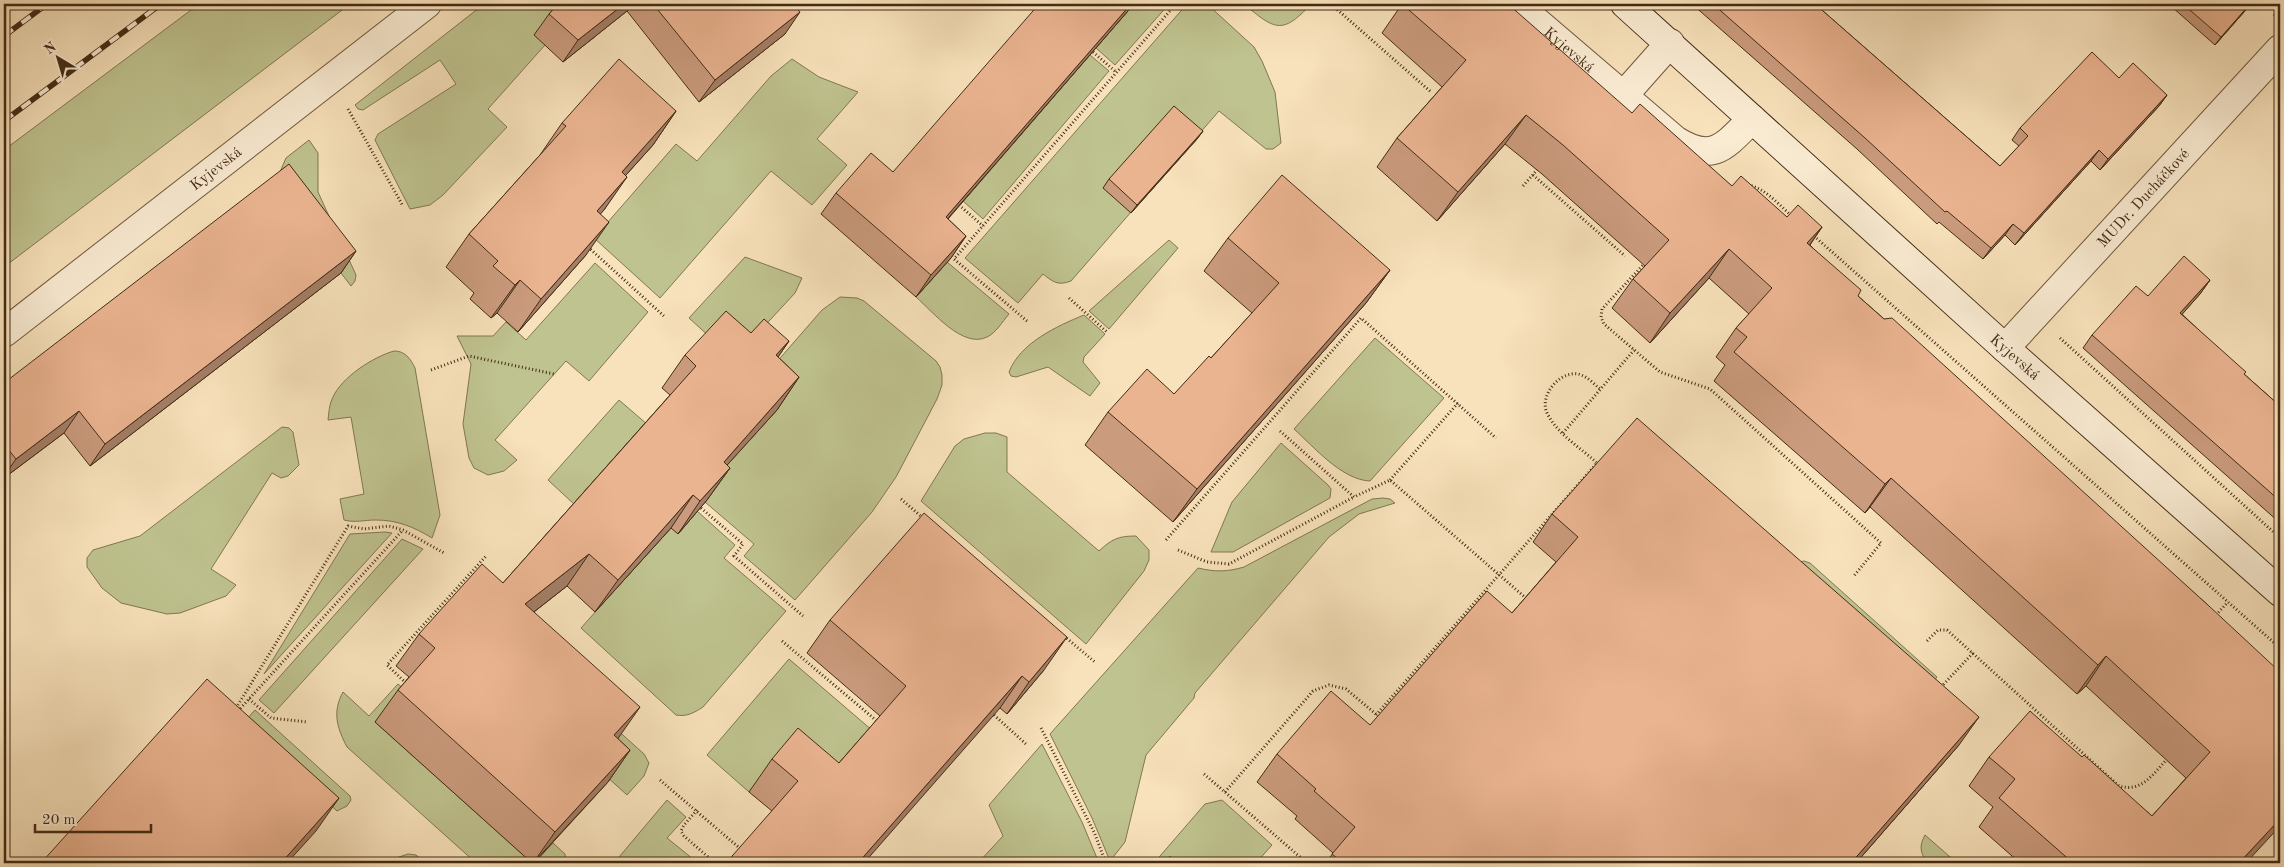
<svg xmlns="http://www.w3.org/2000/svg" width="2284" height="867" font-family="'Old Standard TT',serif">
<style>
.green{fill:#bfc38f;stroke:#817752}
.lines{fill:none;stroke-linecap:round;stroke-linejoin:round}
.street-casing{stroke:#70593e;stroke-width:30}
.secondary-casing{stroke:#432b15;stroke-width:30}
.path{stroke:#432b15;stroke-width:3;stroke-dasharray:1 2.5;stroke-linecap:butt}
.street{stroke:#faecd3;stroke-width:28}
.secondary{stroke:#faecd3;stroke-width:28}
.rail-casing{stroke:#432b15;stroke-width:5.5}
.rail{stroke:#faecd3;stroke-width:4;stroke-dasharray:11;stroke-linecap:butt}
.wall{fill:#ca9b7d;stroke:#432b15}
.shaded-wall{fill:#a47e66;stroke:#432b15}
.building{fill:#ebb491;stroke:#432b15}
.labels{text-anchor:middle;stroke-width:4.5;stroke-linejoin:round;paint-order:stroke}
.street-label{font-size:15px;fill:#432b15;stroke:#faecd3}
</style>
<rect width="100%" height="100%" fill="#f8e2bb"/>
<filter id="stains"><feTurbulence type="fractalNoise" baseFrequency=".004" numOctaves="4"/><feColorMatrix values="0 0 0 0 .2 0 0 0 0 .09 0 0 0 0 .02 0 0 0 .5 -.17"/></filter>
<radialGradient id="worn" r=".72"><stop offset=".6" stop-color="#630" stop-opacity="0"/><stop offset="1" stop-color="#630" stop-opacity=".3"/></radialGradient>
<g class="green">
<polygon points="199,4 350,4 4,267 4,150"/>
<polygon points="484,4 567,4 594,38 577,48 545,45 488,109 507,127 443,195 430,205 410,209 375,140 378,134 456,84 440,60 363,110 358,109 355,105"/>
<polygon points="1134,4 1169,4 1115,65 1096,48"/>
<path d="M1187 4H1207L1254 47 1262 61 1275 92 1281 143 1273 149H1266L1219 111 1071 281C1058 286 1053 282 1043 274L1018 303 965 258Z"/>
<path d="M1244 4H1311C1282 36 1274 29 1244 4Z"/>
<polygon points="1090,55 1109,71 983,219 963,201"/>
<polygon points="792,59 819,77 858,92 817,139 847,165 812,205 771,171 660,298 594,238 676,144 697,161 771,76"/>
<polygon points="309,140 318,153 318,192 356,275 355,281 351,286 274,186 286,158"/>
<polygon points="1169,240 1178,248 1109,329 1089,311"/>
<polygon points="745,257 802,278 795,293 734,359 689,318"/>
<path d="M947 262 1009 314C1002 322 996 333 987 337 963 349 933 312 916 297Z"/>
<polygon points="595,263 648,312 589,381 566,361 495,440 517,460 504,471 488,475 474,468 469,458 463,424 471,364 457,336 493,336 506,322 526,340"/>
<polygon points="840,297 857,298 864,301 936,361 940,367 942,375 942,385 937,399 896,477 872,512 795,600 744,556 754,544 705,502 708,499 701,493 754,388 822,310"/>
<path d="M1084 315 1105 334 1084 357 1083 362 1100 383 1090 396 1048 367 1016 377 1011 376 1009 372C1020 343 1057 326 1084 315Z"/>
<path d="M1375 338 1444 398 1370 481C1342 480 1314 447 1294 429Z"/>
<path d="M394 351C405 351 410 358 415 368L440 515 432 538C414 527 397 520 376 520 364 520 355 523 344 520L340 499 364 494 351 417 328 420C329 412 329 405 333 397 342 377 373 357 394 351Z"/>
<polygon points="619,400 648,425 576,506 548,480"/>
<polygon points="282,427 289,428 293,432 299,465 288,476 281,478 272,473 211,569 236,585 226,596 180,613 167,614 121,603 102,588 87,567 87,558 93,550 140,536"/>
<path d="M985 433H996L1007 437V472L1099 551C1112 539 1118 536 1136 536L1149 550V560L1144 571 1086 644 921 501 955 446 964 439Z"/>
<polygon points="1281,443 1328,485 1331,489 1330,498 1233,552 1211,552 1232,502"/>
<path d="M1383 498 1390 499 1395 503 1359 514 1329 537 1195 693 1194 698 1146 755 1125 842 1110 861 1092 818 1050 734 1198 568C1215 572 1227 572 1244 567L1372 499Z"/>
<path d="M697 511 735 545 724 558 786 611 703 707C694 713 686 717 676 715L581 628 671 527Z"/>
<polygon points="385,532 392,533 264,674 350,534"/>
<polygon points="402,539 423,549 274,713 259,700"/>
<polygon points="1804,561 1810,563 1937,677 1929,687 1799,562"/>
<polygon points="789,659 873,731 801,811 775,761 749,792 707,755"/>
<path d="M398 684 404 689 375 722 532 863H476L347 747C337 728 332 712 343 692L369 716Z"/>
<polygon points="255,710 350,796 351,800 347,806 337,811 286,765 235,732"/>
<polygon points="604,718 644,754 649,763 644,776 627,795 594,765"/>
<polygon points="1042,744 1082,822 1099,863 978,863 1003,836 989,805"/>
<polygon points="667,800 686,817 667,838 698,863 614,863"/>
<polygon points="1222,800 1272,845 1256,863 1179,863 1170,856 1163,863 1154,863 1205,804"/>
<path d="M1925 835 1957 863H1927C1920 852 1919 846 1925 835Z"/>
<polygon points="553,843 565,854 566,863 534,863"/>
<polygon points="408,854 416,855 426,863 381,863"/>
</g>
<g class="lines">
<g class="street-casing">
<g id="street">
<path id="s1" d="M1516 4 1675 140C1713 164 1725 146 1752 119"/>
<polyline points="1623,96 1670,43"/>
<path id="s2" d="M4 333 427 4"/>
<path id="s3" d="M2005 348 2280 49"/>
</g>
</g>
<g class="secondary-casing">
<g id="secondary">
<path id="s4" d="M1625 4 2005 348 2280 592"/>
</g>
</g>
<g class="path">
<polyline points="1332,5 1431,92"/>
<polyline points="2274,16 2280,9"/>
<polyline points="1093,52 1116,72"/>
<polyline points="348,109 403,206"/>
<polyline points="1533,175 1625,256"/>
<path d="M1748 185C1765 188 1779 205 1793 217"/>
<polyline points="1523,186 1537,170"/>
<polyline points="959,205 983,226"/>
<polyline points="1814,236 2280,648"/>
<polyline points="588,247 665,317"/>
<polyline points="1645,263 1602,309 1601,317 1604,324 1660,372 1710,389 1881,543 1853,577"/>
<polyline points="1069,298 1107,332"/>
<polyline points="1027,321 954,259 1176,4"/>
<polyline points="2060,338 2280,538"/>
<polyline points="431,370 469,356 554,374"/>
<polyline points="1280,431 1354,497 1390,480 1527,599"/>
<polyline points="1563,433 1634,350"/>
<polyline points="1390,480 1458,403"/>
<polyline points="901,499 923,518"/>
<polyline points="701,508 743,544 734,556 803,616"/>
<polyline points="1166,540 1361,318 1496,438"/>
<polyline points="1178,550 1207,562 1229,564 1354,497"/>
<polyline points="2216,615 2228,602"/>
<polyline points="1064,636 1096,663"/>
<polyline points="782,641 878,722"/>
<path d="M1927 641 1938 630H1947L2119 786C2142 793 2154 773 2168 758"/>
<polyline points="406,683 387,665 486,556"/>
<polyline points="1941,687 1973,653"/>
<polyline points="249,699 271,718 307,722"/>
<polyline points="236,708 348,526 364,529 389,526 403,530 444,553"/>
<polyline points="238,711 403,530"/>
<polyline points="994,715 1027,745"/>
<path d="M1376 715 1597 463C1581 448 1557 434 1547 413 1539 396 1559 371 1578 374 1587 376 1594 384 1600 389"/>
<polyline points="1041,728 1094,832 1106,863"/>
<polyline points="1204,774 1307,863"/>
<polyline points="660,780 743,851"/>
<polyline points="1225,792 1313,691 1329,685 1346,689 1377,715"/>
<polyline points="697,810 684,825 681,831 684,836 715,863"/>
</g>
<use href="#street" class="street"/>
<use href="#secondary" class="secondary"/>
<g class="rail-casing">
<g id="rail">
<polyline points="4,6 7,4"/>
<polyline points="4,36 47,4"/>
<polyline points="4,121 161,4"/>
</g>
</g>
<use href="#rail" class="rail"/>
</g>
<g class="wall">
<polygon points="558,4 793,4 785,34 699,102 627,11 563,62 534,35 549,14"/>
<polygon points="1134,4 948,219 966,236 951,258 916,297 821,214 836,193 893,172"/>
<polygon points="1402,4 1632,113 1732,186 1787,217 1822,227 1810,245 1858,296 2209,606 2246,863 2020,863 1979,827 1993,807 1969,786 1989,757 2082,757 2152,816 2186,778 2086,686 2077,694 1870,507 1865,513 1714,381 1725,365 1716,357 1736,328 1749,314 1709,278 1650,343 1612,308 1633,279 1645,266 1542,174 1505,144 1437,221 1377,167 1397,138 1442,87 1382,33"/>
<polygon points="1692,4 1815,4 2000,166 2019,146 2012,140 2020,128 2119,78 2167,95 2159,106 2100,170 2091,161 2015,245 2005,235 1983,259 1939,222 1937,224 1857,149"/>
<polygon points="2174,4 2251,4 2215,45 2172,7"/>
<polygon points="676,111 653,145 626,175 604,210 600,214 586,255 518,332 497,313 491,318 470,299 474,293 446,267 469,234 540,155 562,123"/>
<polygon points="1203,131 1197,139 1131,213 1103,188 1109,179"/>
<polygon points="1228,238 1390,270 1366,303 1173,522 1085,445 1108,412 1174,394 1211,358 1252,313 1204,271"/>
<polygon points="356,251 341,273 90,466 64,433 4,478 4,383"/>
<polygon points="2210,280 2200,294 2182,314 2244,374 2280,406 2280,523 2083,348 2092,335 2148,296"/>
<polygon points="751,333 789,341 778,357 799,377 777,410 727,465 730,468 707,500 678,534 671,528 595,612 567,586 534,612 618,739 630,750 608,782 534,863 532,863 375,722 398,690 409,677 396,666 419,634 503,583 670,395 662,388 685,355"/>
<polygon points="1552,514 1959,745 1856,863 1326,863 1333,853 1295,819 1297,816 1257,782 1277,754 1370,725 1512,613 1556,562 1533,542"/>
<polygon points="830,620 1044,670 1007,714 1000,708 772,811 749,792 772,759 839,763 880,716 807,653"/>
</g>
<g class="shaded-wall">
<polygon points="624,4 632,4 627,11 563,62 578,40"/>
<polygon points="1131,4 1134,4 930,239 946,217"/>
<polygon points="2250,4 2251,4 2215,45 2221,37"/>
<polygon points="800,12 785,34 699,102 715,80"/>
<polygon points="2167,95 2159,106 2100,170 2108,159"/>
<polygon points="676,111 653,145 599,205 622,172"/>
<polygon points="1526,115 1505,144 1437,221 1458,192"/>
<polygon points="1203,131 1197,139 1131,213 1137,205"/>
<polygon points="2099,150 2091,161 2015,245 2024,233"/>
<polygon points="627,177 604,210 574,244 597,211"/>
<polygon points="609,222 586,255 518,332 541,299"/>
<polygon points="2013,224 2005,235 1983,259 1991,248"/>
<polygon points="1822,227 1802,256 1807,243"/>
<polygon points="966,236 951,258 916,297 931,275"/>
<polygon points="1729,249 1709,278 1650,343 1670,313"/>
<polygon points="356,251 341,273 90,466 105,444"/>
<polygon points="1390,270 1366,303 1173,522 1197,489"/>
<polygon points="520,280 497,313 491,318 515,285"/>
<polygon points="2210,280 2200,294 2171,327 2180,313"/>
<polygon points="789,341 767,373 776,355"/>
<polygon points="799,377 777,410 701,494 724,462"/>
<polygon points="79,411 64,433 4,478 4,476 16,459"/>
<polygon points="730,468 707,500 678,534 700,501"/>
<polygon points="1891,478 1870,507 1865,513 1885,484"/>
<polygon points="693,495 671,528 595,612 618,580"/>
<polygon points="589,554 567,586 503,636 525,604"/>
<polygon points="1067,637 1044,670 1007,714 1029,682"/>
<polygon points="2106,656 2086,686 2077,694 2098,665"/>
<polygon points="1022,676 1000,708 864,863 858,863"/>
<polygon points="640,707 617,740 614,735"/>
<polygon points="1979,717 1959,745 1856,863 1851,863"/>
<polygon points="630,750 608,782 533,863 555,832"/>
<polygon points="339,798 316,831 287,863 281,863"/>
<polygon points="2280,819 2280,826 2246,863 2239,863"/>
</g>
<g class="building">
<polygon points="558,4 624,4 578,40 549,14"/>
<polygon points="653,4 793,4 800,12 715,80"/>
<polygon points="1039,4 1131,4 946,217 966,236 931,275 836,193 871,153 893,172"/>
<polygon points="1402,4 1508,4 1632,113 1640,104 1732,186 1741,176 1787,217 1798,205 1822,227 1807,243 1861,290 1858,296 1884,319 1892,318 2209,606 2280,672 2280,819 2239,863 2073,863 1999,798 2015,779 1989,757 2030,711 2082,757 2084,755 2152,816 2210,752 2106,656 2098,665 1891,478 1885,484 1734,352 1747,337 1736,328 1772,288 1729,249 1670,313 1633,279 1669,240 1563,145 1526,115 1458,192 1397,138 1466,60"/>
<polygon points="1713,4 1815,4 2000,166 2028,136 2020,128 2092,52 2119,78 2133,63 2167,95 2108,159 2099,150 2024,233 2013,224 1991,248 1947,211 1945,212 1865,138"/>
<polygon points="2183,4 2250,4 2221,37"/>
<polygon points="619,59 676,111 622,172 627,177 597,211 609,222 541,299 520,280 515,285 493,266 498,261 469,234 566,126 562,123"/>
<polygon points="1174,106 1203,131 1137,205 1109,179"/>
<polygon points="289,164 356,251 105,444 79,411 16,459 4,444 4,383"/>
<polygon points="1282,175 1390,270 1197,489 1108,412 1147,369 1174,394 1209,356 1211,358 1279,283 1228,238"/>
<polygon points="2184,256 2210,280 2180,313 2246,372 2244,374 2280,406 2280,501 2092,335 2136,286 2148,296"/>
<polygon points="726,311 751,333 764,319 789,341 776,355 799,377 724,462 730,468 700,501 693,495 618,580 589,554 525,604 640,707 614,735 630,750 555,832 398,690 435,648 419,634 482,564 503,583 696,366 685,355"/>
<polygon points="1637,418 1979,717 1851,863 1343,863 1332,854 1355,827 1314,791 1316,789 1277,754 1331,691 1370,725 1487,591 1512,613 1578,537 1552,514"/>
<polygon points="924,513 1067,637 1029,682 1022,676 858,863 726,863 798,781 772,759 798,728 839,763 906,686 830,620"/>
<polygon points="207,679 339,798 281,863 41,863"/>
</g>
<g class="labels">
<g class="street-label">
<text dy="5" stroke="none"><textPath href="#s1" startOffset="70">Kyjevská</textPath></text>
<text dy="5" stroke="none"><textPath href="#s2" startOffset="268">Kyjevská</textPath></text>
<text dy="5" stroke="none"><textPath href="#s3" startOffset="204">MUDr. Ducháčkové</textPath></text>
<text dy="5" stroke="none"><textPath href="#s4" startOffset="526">Kyjevská</textPath></text>
</g>
</g>
<rect width="2284" height="867" fill="none" stroke="#f8e2bb" stroke-width="20"/>
<rect x="5" y="5" width="2274" height="857" fill="none" stroke="#432b15" stroke-width="2.5"/>
<rect x="10" y="10" width="2264" height="847" fill="none" stroke="#432b15"/>
<g transform="translate(58 58) rotate(322)" stroke="#faecd3" stroke-width="4" paint-order="stroke">
<path d="M0-4L9 19L0 12L-9 19Z" fill="#432b15"/>
<text y="-8" font-size="14" font-weight="bold" text-anchor="middle" fill="#432b15">N</text>
</g>
<path d="M35 824v8h116v-8" fill="none" stroke="#432b15" stroke-width="2.5"/>
<text x="42" y="824" font-size="15" fill="#432b15" stroke="#faecd3" stroke-width="4" paint-order="stroke">20 m</text>
<rect width="100%" height="100%" filter="url(#stains)"/>
<rect width="100%" height="100%" fill="url(#worn)"/>
</svg>
